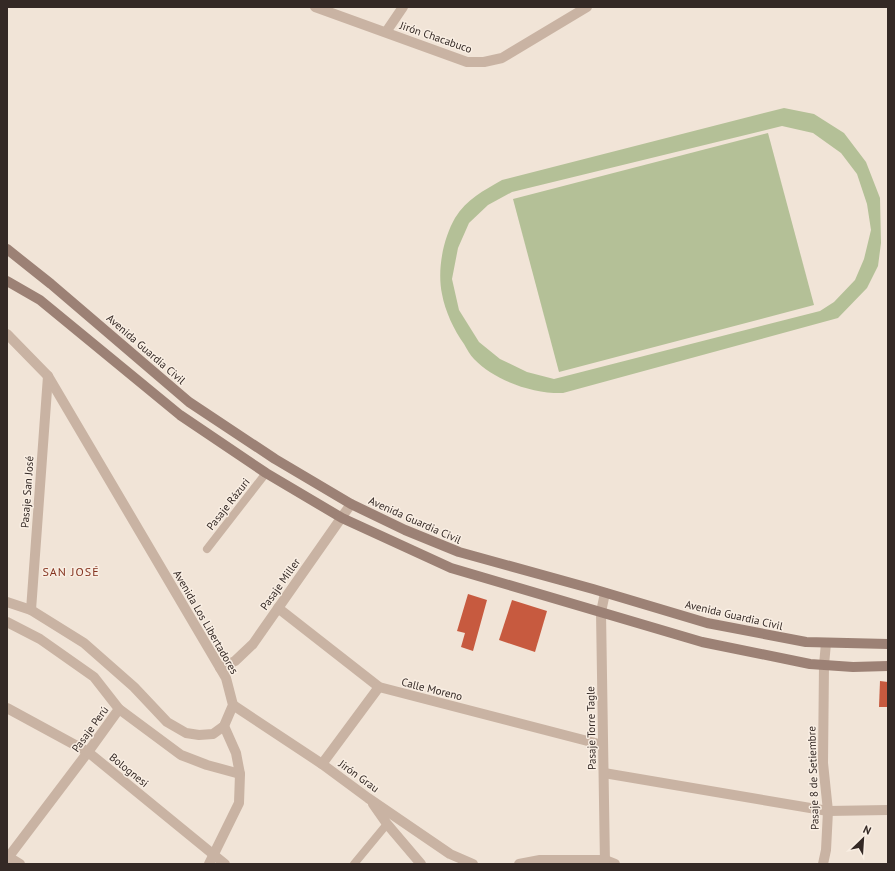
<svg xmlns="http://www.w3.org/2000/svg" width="895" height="871" font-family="'PT Sans',sans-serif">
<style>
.pitch{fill:#b4c097;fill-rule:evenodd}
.building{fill:#c75a3f}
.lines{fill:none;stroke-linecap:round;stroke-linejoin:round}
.lane{stroke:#c9b3a3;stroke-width:8}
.street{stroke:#c9b3a3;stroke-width:10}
.secondary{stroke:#9c8175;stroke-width:10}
.labels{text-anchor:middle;stroke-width:3;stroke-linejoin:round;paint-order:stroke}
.street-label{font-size:11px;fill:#342925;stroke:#f9eee3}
.neighbourhood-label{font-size:12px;letter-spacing:1px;fill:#83321e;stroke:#f9eee3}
</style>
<rect width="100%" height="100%" fill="#f1e4d7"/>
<g class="pitch">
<path d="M784 108 814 114 844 133 866 162 880 198 881 243 878 266 867 288 838 318 563 393C534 394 495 381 474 359 470 355 467 349 464 344 454 330 445 311 442 294 437 270 443 239 455 218 467 199 483 191 502 180ZM782 126 813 133 841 153 857 174 867 204 871 230 864 259 855 280 834 302 820 311 554 379 527 372 500 359 479 342 459 310 452 279 458 248 469 223 488 205 512 192Z"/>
<polygon points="768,133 814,305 559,372 513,199"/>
</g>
<g class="building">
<polygon points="468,594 487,600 473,651 461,647 465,633 457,631"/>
<polygon points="512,600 547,611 535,652 499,640"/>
<polygon points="880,681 888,682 888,707 879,707"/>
</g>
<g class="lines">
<g class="lane">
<polyline points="207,549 266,473"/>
<polyline points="354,864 387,824"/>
</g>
<g class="street">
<polyline points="315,7 467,62 484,62 502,58 587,7"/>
<polyline points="386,32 403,7"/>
<polyline points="7,334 48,376 226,678 233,705 224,726 213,734 199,735 186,733 167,722 134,687 84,643 31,610 7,602"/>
<polyline points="278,608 379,687 603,745"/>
<polyline points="31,610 48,376"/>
<polyline points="7,622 40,639 94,677 119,709 88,752 7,859"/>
<polyline points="220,668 235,661 253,644 351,504"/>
<polyline points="233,705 322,764 368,798 450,854 473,864"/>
<polyline points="7,708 88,752 225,864"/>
<polyline points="119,709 181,755 207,765 240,774"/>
<polyline points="322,764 379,687"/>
<polyline points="604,773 828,811 888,810"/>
<polyline points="373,804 387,824 421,864"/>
<polyline points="7,856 20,864"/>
<polyline points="209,864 239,803 240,774 236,753 224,726"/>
<polyline points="519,864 540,860 605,860 615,864"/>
<polyline points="605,864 601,612 605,593"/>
<polyline points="823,864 826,850 828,811 823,763 824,665 826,643"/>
</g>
<g class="secondary">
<polyline points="7,249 51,284 189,402 275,459 351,504 405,530 459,552 593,589 707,623 806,642 888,644"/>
<polyline points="7,281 40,300 180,415 266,473 342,518 451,568 702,642 810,664 853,667 888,666"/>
</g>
</g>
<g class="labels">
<g class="street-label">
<text transform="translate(436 37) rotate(19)" y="4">Jirón Chacabuco</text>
<text transform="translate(146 349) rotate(41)" y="4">Avenida Guardia Civil</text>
<text transform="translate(27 492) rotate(-86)" y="4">Pasaje San José</text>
<text transform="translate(228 504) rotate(-52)" y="4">Pasaje Rázuri</text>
<text transform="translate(415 520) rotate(24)" y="4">Avenida Guardia Civil</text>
<text transform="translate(280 584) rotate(-55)" y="4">Pasaje Miller</text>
<text transform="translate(734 615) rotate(13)" y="4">Avenida Guardia Civil</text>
<text transform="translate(206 622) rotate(60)" y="4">Avenida Los Libertadores</text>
<text transform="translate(432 689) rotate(14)" y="4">Calle Moreno</text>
<text transform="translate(591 728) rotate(-91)" y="4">Pasaje Torre Tagle</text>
<text transform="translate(90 729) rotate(-54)" y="4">Pasaje Perú</text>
<text transform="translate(129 770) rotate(39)" y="4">Bolognesi</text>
<text transform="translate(359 776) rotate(36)" y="4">Jirón Grau</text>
<text transform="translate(813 778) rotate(-92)" y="4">Pasaje 8 de Setiembre</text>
</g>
<g class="neighbourhood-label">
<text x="71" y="576">SAN JOSÉ</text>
</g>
</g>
<rect width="895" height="871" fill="none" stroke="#342925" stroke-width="16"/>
<g transform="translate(863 839) rotate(25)" stroke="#f9eee3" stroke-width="3" paint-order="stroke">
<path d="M0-3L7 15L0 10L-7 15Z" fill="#342925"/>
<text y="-6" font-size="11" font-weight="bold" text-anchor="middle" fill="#342925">N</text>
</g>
</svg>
